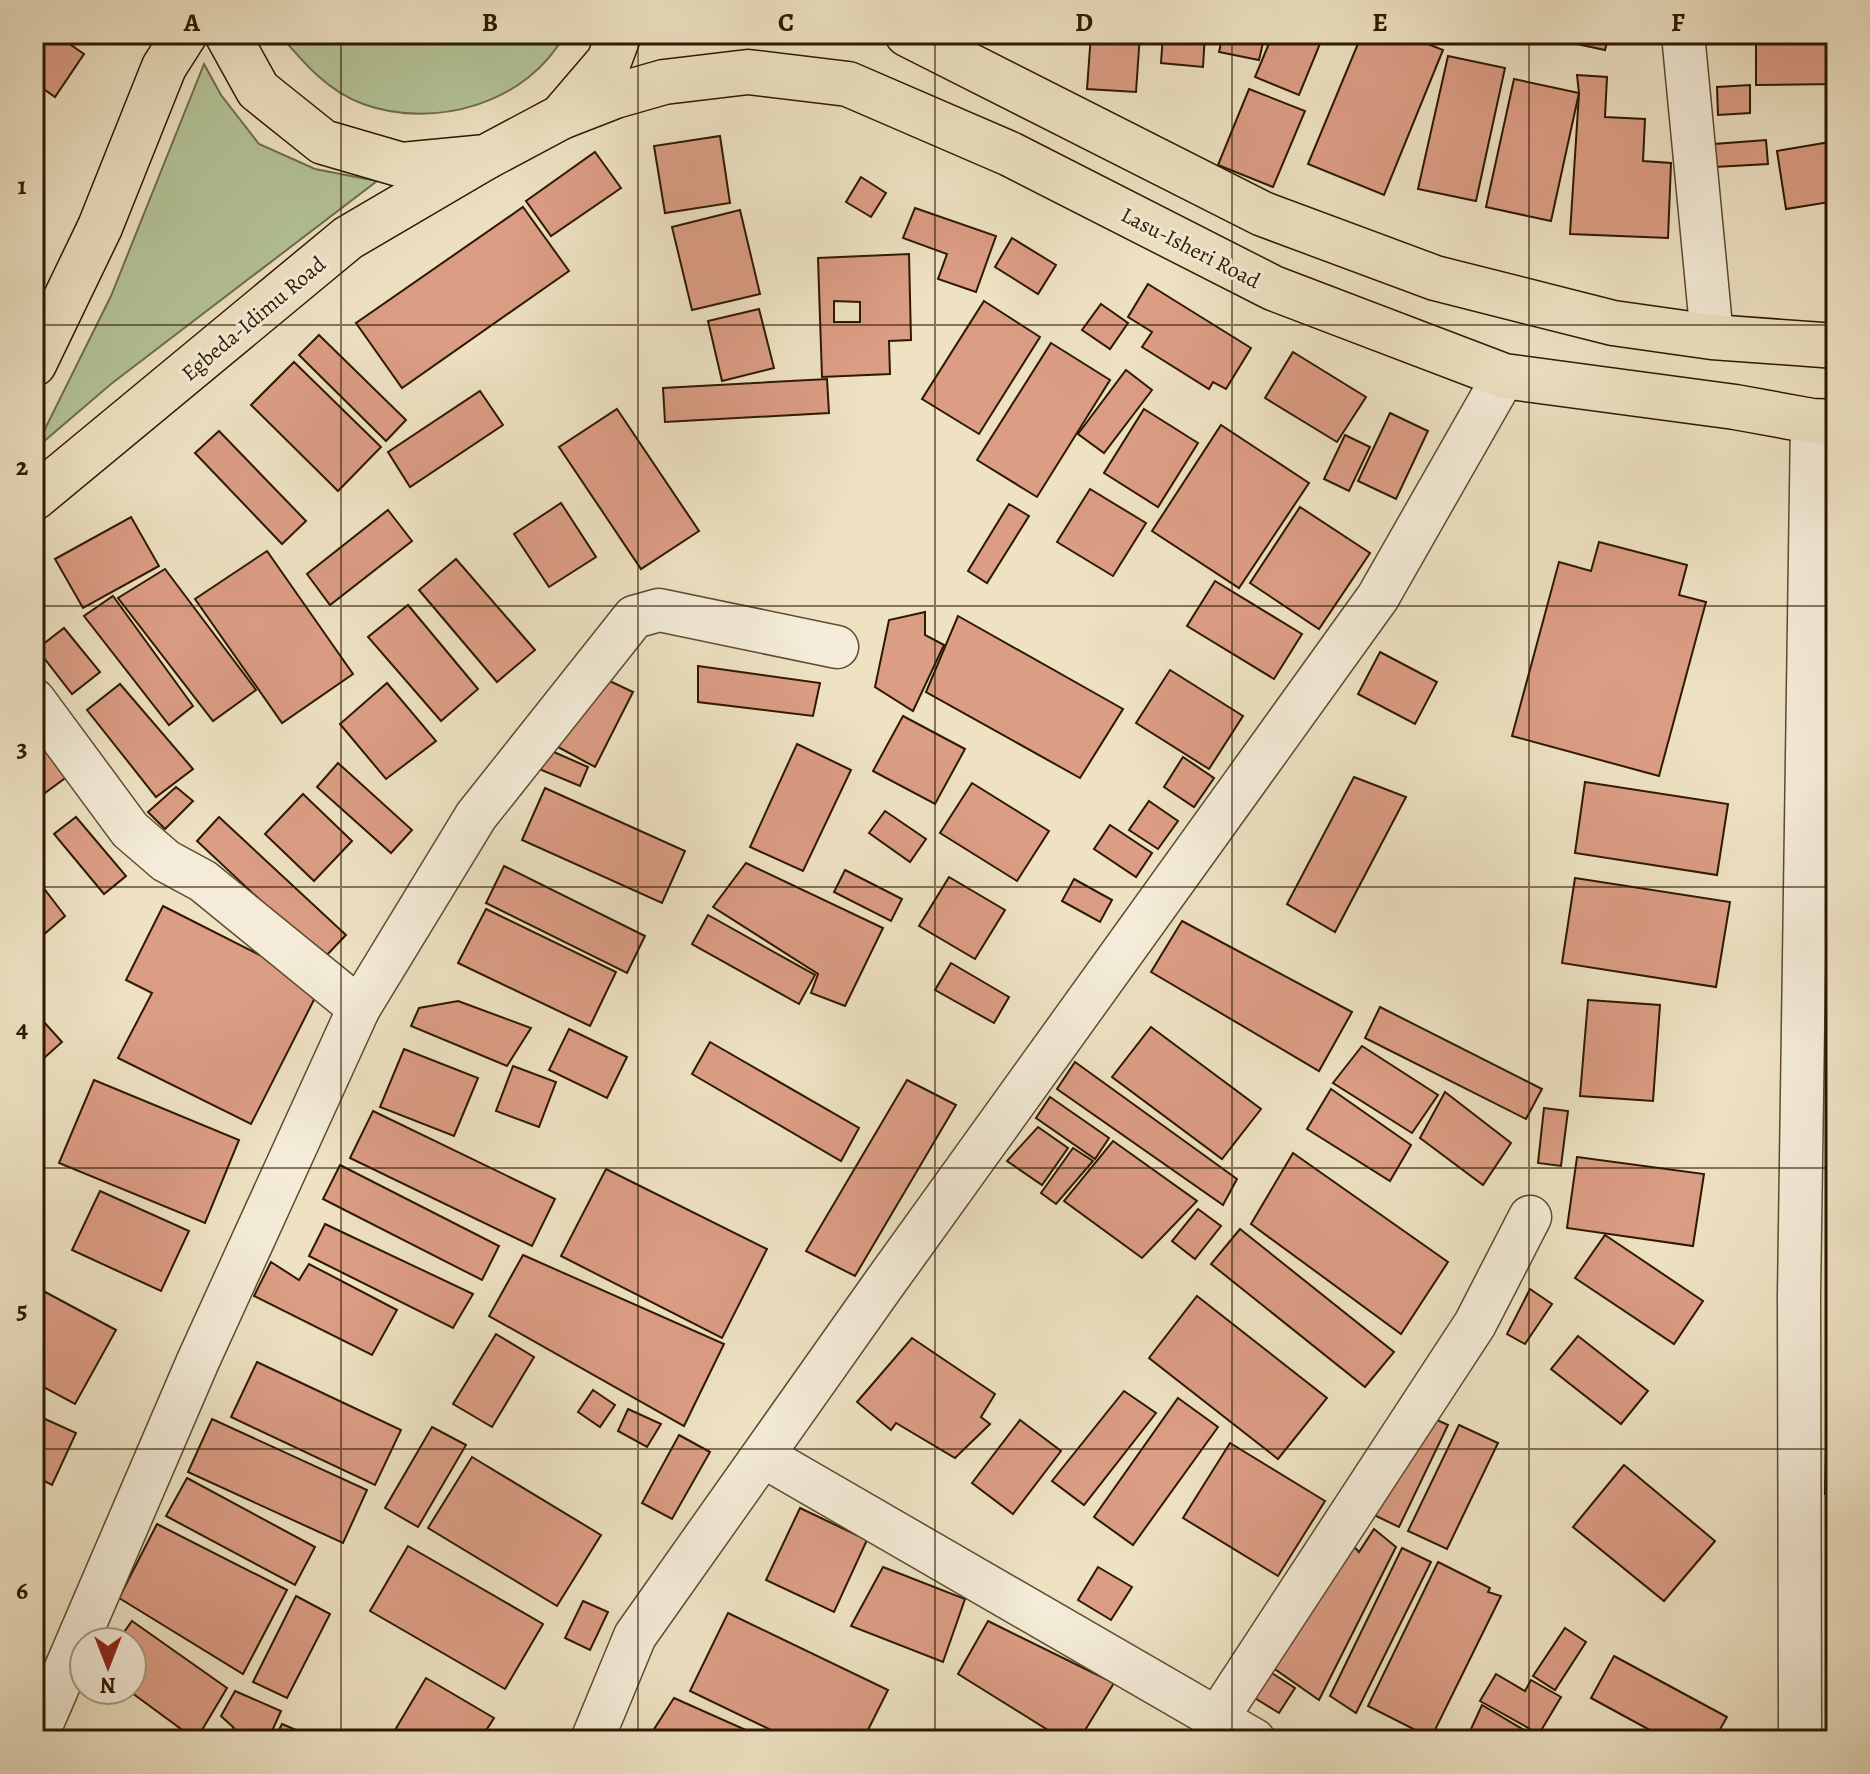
<svg xmlns="http://www.w3.org/2000/svg" width="1870" height="1774" font-family="Alegreya,serif">
<style>
.green{fill:#b4c498;stroke:#706e4c;stroke-width:2}
.building{fill:#dc9d85;stroke:#2d1900;stroke-width:2;fill-rule:evenodd}
.lines{fill:none;stroke-linecap:round;stroke-linejoin:round}
.minor-casing{stroke:#5d4b31;stroke-width:45}
.major-casing{stroke:#2d1900;stroke-width:47}
.minor{stroke:#f4ecd8;stroke-width:42}
.major{stroke:#eee2c3;stroke-width:44}
.grid{fill:none;stroke:#2d1900;stroke-width:2;stroke-opacity:0.55}
.labels{text-anchor:middle;stroke-width:6;stroke-linejoin:round;paint-order:stroke}
.street-label{font-size:22px;fill:#2d1900;stroke:#f4ecd8}
.neatline{fill:none;stroke:#2d1900;stroke-width:3}
.grid-label{font-size:26px;text-anchor:middle;font-weight:bold;fill:#2d1900}
</style>
<rect width="100%" height="100%" fill="#eee2c3"/>
<filter id="stains"><feTurbulence type="fractalNoise" baseFrequency=".0025" numOctaves="4"/><feColorMatrix values="0 0 0 0 .2 0 0 0 0 .09 0 0 0 0 .02 0 0 0 .5 -.17"/></filter>
<radialGradient id="worn" r=".72"><stop offset=".6" stop-color="#630" stop-opacity="0"/><stop offset="1" stop-color="#630" stop-opacity=".3"/></radialGradient>
<g class="green">
<path d="M279 34H565C528 103 435 130 363 104 327 91 303 62 279 34Z"/>
<polygon points="204,64 221,95 259,144 315,169 377,181 111,384 35,449 111,296"/>
</g>
<g class="building">
<polygon points="34,34 55,34 84,54 55,97 34,82"/>
<polygon points="1091,34 1140,34 1136,92 1087,89"/>
<polygon points="1163,34 1205,34 1203,67 1161,63"/>
<polygon points="1223,34 1265,34 1259,60 1219,52"/>
<polygon points="1273,34 1324,34 1299,95 1255,77"/>
<polygon points="1362,34 1403,34 1443,50 1384,195 1308,164"/>
<polygon points="1539,34 1609,34 1605,50 1539,36"/>
<polygon points="1756,34 1836,34 1836,84 1756,85"/>
<polygon points="1448,56 1505,68 1476,201 1418,189"/>
<polygon points="1577,75 1607,77 1605,117 1645,119 1643,161 1671,163 1668,238 1570,234 1579,93"/>
<polygon points="1514,79 1579,93 1551,221 1486,207"/>
<polygon points="1750,85 1750,113 1718,115 1717,87"/>
<polygon points="1249,89 1305,111 1273,187 1218,165"/>
<polygon points="720,136 730,203 665,213 654,146"/>
<polygon points="1766,140 1768,164 1715,167 1714,144"/>
<polygon points="1836,141 1836,201 1786,209 1777,151"/>
<polygon points="595,152 621,188 551,236 526,201"/>
<polygon points="861,177 886,193 871,217 846,202"/>
<polygon points="523,207 569,271 402,388 356,323"/>
<polygon points="915,208 996,236 976,292 938,279 947,254 903,238"/>
<polygon points="740,210 760,294 692,310 672,227"/>
<polygon points="1012,238 1056,265 1038,294 995,267"/>
<path d="M909 254 911 340 889 341 890 374 822 377 818 258ZM834 301 860 302V322H834Z"/>
<polygon points="1148,284 1251,348 1226,389 1213,382 1209,389 1142,347 1152,332 1128,317"/>
<polygon points="984,301 1040,337 979,434 922,399"/>
<polygon points="1101,304 1128,323 1110,349 1082,330"/>
<polygon points="759,309 774,368 722,381 708,321"/>
<polygon points="319,335 406,420 386,441 299,355"/>
<polygon points="1051,343 1110,380 1037,497 977,460"/>
<polygon points="1293,352 1366,397 1337,442 1265,398"/>
<polygon points="294,362 381,447 338,491 251,405"/>
<polygon points="1126,370 1152,390 1104,453 1078,434"/>
<polygon points="827,379 829,413 665,422 663,388"/>
<polygon points="480,391 503,425 410,487 388,452"/>
<polygon points="617,409 699,531 641,569 559,447"/>
<polygon points="1144,409 1198,443 1158,507 1104,473"/>
<polygon points="1390,413 1428,431 1396,499 1358,481"/>
<polygon points="1221,425 1309,483 1239,588 1152,531"/>
<polygon points="219,431 306,521 282,544 195,453"/>
<polygon points="1345,435 1370,447 1349,491 1324,479"/>
<polygon points="1090,489 1146,523 1113,576 1057,542"/>
<polygon points="561,503 596,557 549,587 514,534"/>
<polygon points="1009,504 1029,516 987,583 968,571"/>
<polygon points="1300,507 1370,553 1319,629 1250,583"/>
<polygon points="388,510 412,541 330,605 307,574"/>
<polygon points="131,517 159,566 83,608 55,559"/>
<polygon points="1599,542 1687,565 1679,595 1706,602 1659,776 1512,736 1559,562 1591,571"/>
<polygon points="267,551 353,674 282,723 195,599"/>
<polygon points="456,559 535,650 497,682 419,590"/>
<polygon points="1836,561 1836,623 1822,624 1820,562"/>
<polygon points="165,569 256,690 213,721 118,598"/>
<polygon points="1215,581 1302,634 1274,679 1187,626"/>
<polygon points="113,596 193,706 169,725 84,616"/>
<polygon points="408,605 478,689 441,721 368,637"/>
<polygon points="925,612 925,635 944,645 913,711 875,687 889,620"/>
<polygon points="958,616 1123,709 1080,778 926,692"/>
<polygon points="64,628 100,672 72,694 37,649"/>
<polygon points="1380,652 1437,682 1415,724 1358,694"/>
<polygon points="698,666 820,683 813,716 698,702"/>
<polygon points="1170,670 1243,716 1209,769 1136,723"/>
<polygon points="599,676 633,692 595,767 558,747"/>
<polygon points="387,683 436,741 386,779 340,724"/>
<polygon points="120,684 193,769 156,797 87,710"/>
<rect x="1830" y="715" width="6" height="38"/>
<polygon points="903,716 965,749 935,804 873,771"/>
<polygon points="34,730 68,776 34,801"/>
<polygon points="797,744 851,770 803,871 750,847"/>
<polygon points="547,749 588,767 580,786 539,769"/>
<polygon points="1183,757 1214,778 1194,807 1164,787"/>
<polygon points="338,763 412,830 391,853 317,787"/>
<polygon points="1354,777 1406,797 1335,932 1287,904"/>
<polygon points="1585,782 1728,804 1717,875 1575,853"/>
<polygon points="972,783 1049,831 1017,881 940,833"/>
<polygon points="176,787 193,801 165,829 148,812"/>
<polygon points="545,788 685,851 662,903 522,840"/>
<polygon points="303,794 352,841 314,881 265,834"/>
<polygon points="1149,801 1178,821 1158,849 1129,830"/>
<polygon points="885,811 926,839 910,862 869,833"/>
<polygon points="76,817 126,876 104,894 54,834"/>
<polygon points="219,817 346,935 323,959 197,841"/>
<polygon points="1110,825 1152,853 1136,877 1094,849"/>
<polygon points="746,863 883,928 845,1006 811,993 818,974 713,907"/>
<polygon points="504,866 645,936 627,973 486,903"/>
<polygon points="845,870 902,899 891,921 834,892"/>
<polygon points="949,877 1005,910 975,959 919,926"/>
<polygon points="36,878 65,916 41,937 34,927 34,880"/>
<polygon points="1575,878 1730,902 1716,987 1562,963"/>
<polygon points="1074,879 1112,900 1100,922 1062,901"/>
<polygon points="163,906 321,986 251,1124 118,1058 152,993 126,980"/>
<polygon points="486,909 616,972 590,1026 458,963"/>
<polygon points="708,915 815,975 799,1004 692,944"/>
<polygon points="1182,921 1352,1012 1319,1071 1151,972"/>
<polygon points="951,963 1009,997 994,1023 935,990"/>
<polygon points="1588,1000 1660,1005 1653,1101 1580,1096"/>
<polygon points="458,1001 531,1028 507,1066 411,1026 419,1008"/>
<polygon points="1380,1007 1542,1089 1526,1119 1365,1038"/>
<polygon points="34,1011 62,1042 34,1067"/>
<polygon points="1151,1027 1261,1109 1222,1159 1112,1077"/>
<polygon points="569,1029 627,1057 607,1098 549,1070"/>
<polygon points="710,1042 859,1128 841,1161 692,1074"/>
<polygon points="1362,1046 1438,1095 1412,1133 1333,1083"/>
<polygon points="404,1049 478,1078 454,1136 380,1107"/>
<polygon points="1075,1062 1237,1179 1223,1205 1057,1089"/>
<polygon points="513,1066 556,1082 539,1127 496,1111"/>
<polygon points="94,1080 239,1140 205,1223 59,1163"/>
<polygon points="907,1080 956,1105 855,1276 806,1251"/>
<polygon points="1331,1089 1411,1145 1390,1181 1307,1129"/>
<polygon points="1445,1092 1511,1143 1483,1185 1420,1138"/>
<polygon points="1050,1097 1109,1138 1095,1159 1036,1118"/>
<polygon points="1544,1108 1568,1111 1561,1166 1538,1163"/>
<polygon points="373,1111 555,1199 532,1246 350,1158"/>
<polygon points="1833,1125 1836,1125 1836,1222"/>
<polygon points="1038,1127 1068,1148 1042,1185 1007,1161"/>
<polygon points="1113,1141 1197,1201 1142,1258 1064,1201"/>
<polygon points="1073,1148 1093,1161 1056,1204 1041,1193"/>
<polygon points="1293,1153 1448,1262 1401,1334 1251,1224"/>
<polygon points="1577,1157 1704,1174 1693,1246 1567,1228"/>
<polygon points="340,1165 499,1246 482,1280 323,1199"/>
<polygon points="606,1169 767,1249 722,1338 561,1256"/>
<polygon points="100,1191 189,1231 161,1291 72,1250"/>
<polygon points="1198,1209 1221,1226 1195,1259 1172,1241"/>
<polygon points="325,1224 473,1294 453,1328 309,1256"/>
<polygon points="1240,1229 1394,1352 1365,1387 1211,1264"/>
<polygon points="1605,1235 1703,1301 1674,1344 1575,1278"/>
<polygon points="523,1255 724,1344 684,1426 489,1316"/>
<polygon points="271,1262 299,1280 309,1264 397,1310 372,1355 254,1296"/>
<polygon points="34,1286 116,1330 75,1404 34,1382"/>
<polygon points="1530,1289 1552,1304 1525,1344 1507,1334"/>
<polygon points="1197,1296 1327,1398 1278,1459 1149,1358"/>
<polygon points="496,1334 534,1357 492,1427 453,1404"/>
<polygon points="1578,1336 1648,1391 1621,1424 1551,1369"/>
<polygon points="912,1338 995,1394 981,1417 990,1424 955,1458 896,1423 891,1430 857,1402"/>
<polygon points="257,1362 401,1430 375,1485 231,1417"/>
<polygon points="593,1390 615,1405 600,1427 578,1412"/>
<polygon points="1124,1391 1156,1413 1084,1505 1052,1481"/>
<polygon points="1178,1398 1218,1427 1133,1545 1094,1517"/>
<polygon points="628,1409 661,1424 647,1447 618,1431"/>
<polygon points="1422,1413 1448,1425 1399,1527 1374,1515"/>
<polygon points="34,1414 76,1433 52,1485 34,1476"/>
<polygon points="212,1419 367,1490 343,1543 188,1472"/>
<polygon points="1020,1420 1061,1451 1013,1514 972,1483"/>
<polygon points="1459,1425 1498,1443 1447,1549 1408,1531"/>
<polygon points="432,1427 466,1445 418,1527 385,1508"/>
<polygon points="679,1435 710,1452 672,1519 642,1503"/>
<polygon points="1230,1443 1325,1501 1278,1576 1183,1518"/>
<polygon points="1826,1448 1836,1448 1836,1494 1825,1494"/>
<polygon points="472,1457 601,1535 557,1606 428,1528"/>
<polygon points="1624,1465 1715,1541 1664,1601 1573,1527"/>
<polygon points="187,1478 315,1547 295,1585 166,1516"/>
<polygon points="800,1508 867,1540 834,1612 766,1580"/>
<polygon points="157,1524 287,1590 243,1674 119,1598"/>
<polygon points="1374,1529 1396,1547 1319,1700 1269,1665 1348,1540 1359,1552"/>
<polygon points="408,1546 543,1624 505,1689 370,1611"/>
<polygon points="1402,1548 1431,1562 1356,1713 1330,1696"/>
<polygon points="1438,1562 1490,1588 1488,1592 1501,1596 1431,1738 1368,1706"/>
<polygon points="883,1567 965,1599 943,1662 851,1626"/>
<polygon points="1098,1567 1132,1587 1111,1620 1078,1600"/>
<polygon points="296,1596 330,1614 287,1698 253,1682"/>
<polygon points="583,1601 608,1612 590,1650 565,1638"/>
<polygon points="728,1613 888,1690 863,1740 792,1740 690,1691"/>
<polygon points="132,1621 227,1688 196,1740 128,1690 132,1690 132,1642 117,1642"/>
<polygon points="988,1621 1114,1683 1079,1740 1064,1740 958,1674"/>
<polygon points="1565,1628 1586,1642 1555,1690 1533,1676"/>
<polygon points="1614,1656 1727,1717 1714,1740 1668,1740 1591,1698"/>
<polygon points="1261,1666 1295,1688 1279,1713 1245,1692"/>
<polygon points="1496,1674 1525,1691 1531,1680 1561,1697 1539,1734 1480,1701"/>
<polygon points="426,1678 494,1718 480,1740 389,1740"/>
<polygon points="235,1691 281,1711 268,1740 226,1740 234,1728 221,1716"/>
<polygon points="674,1698 768,1740 647,1740"/>
<polygon points="1482,1705 1529,1733 1526,1740 1466,1740"/>
<polygon points="282,1724 315,1738 314,1740 274,1740"/>
</g>
<g class="lines">
<g class="minor-casing">
<g id="minor">
<polyline points="1683,34 1712,337"/>
<polyline points="34,700 130,830 166,861 203,881 359,1008"/>
<polyline points="763,1456 1254,1740"/>
<polyline points="1216,1720 1475,1324 1530,1217"/>
<polyline points="35,1740 198,1361 359,1008 476,816 634,617 659,610 837,647"/>
<polyline points="592,1740 635,1636 881,1288 1378,597 1504,376"/>
<polyline points="1800,1740 1799,1295 1812,421"/>
</g>
</g>
<g class="major-casing">
<g id="major">
<polyline points="227,34 258,90 323,142 402,165 486,157 561,117 609,61 619,34"/>
<polyline points="907,34 1263,214 1435,278 1613,323 1712,337 1836,346"/>
<polyline points="561,117 615,96 664,82 748,72 848,84 1010,154 1273,288 1504,376 1735,407 1812,421 1836,422"/>
<polyline points="34,364 100,227 164,67 185,34"/>
<polyline points="34,498 348,238 486,157"/>
</g>
</g>
<use href="#minor" class="minor"/>
<use href="#major" class="major"/>
</g>
<path class="grid" d="M341 34V1740M638 34V1740M935 34V1740M1232 34V1740M1529 34V1740M34 325H1836M34 606H1836M34 887H1836M34 1168H1836M34 1449H1836"/>
<g class="labels">
<g class="street-label">
<text transform="translate(1191 247) rotate(27)" y="8">Lasu-Isheri Road</text>
<text transform="translate(253 318) rotate(-40)" y="8">Egbeda-Idimu Road</text>
</g>
</g>
<rect width="1870" height="1774" fill="none" stroke="#eee2c3" stroke-width="88"/>
<g transform="translate(108 1666) rotate(180)"><circle r="38" fill="#f4ecd8" stroke="#a49882" stroke-width="2"/>
<path d="M0-6L14 30L0 20L-14 30Z" fill="#8f2418"/>
<text y="-12" font-size="22" font-weight="bold" text-anchor="middle" fill="#2d1900">N</text>
</g>
<rect x="44" y="44" width="1782" height="1686" class="neatline"/>
<g class="grid-label">
<text x="192" y="31">A</text>
<text x="490" y="31">B</text>
<text x="786" y="31">C</text>
<text x="1084" y="31">D</text>
<text x="1380" y="31">E</text>
<text x="1678" y="31">F</text>
<text x="22" y="194">1</text>
<text x="22" y="475">2</text>
<text x="22" y="756">3</text>
<text x="22" y="1037">4</text>
<text x="22" y="1318">5</text>
<text x="22" y="1599">6</text>
</g>
<rect width="100%" height="100%" filter="url(#stains)"/>
<rect width="100%" height="100%" fill="url(#worn)"/>
</svg>
